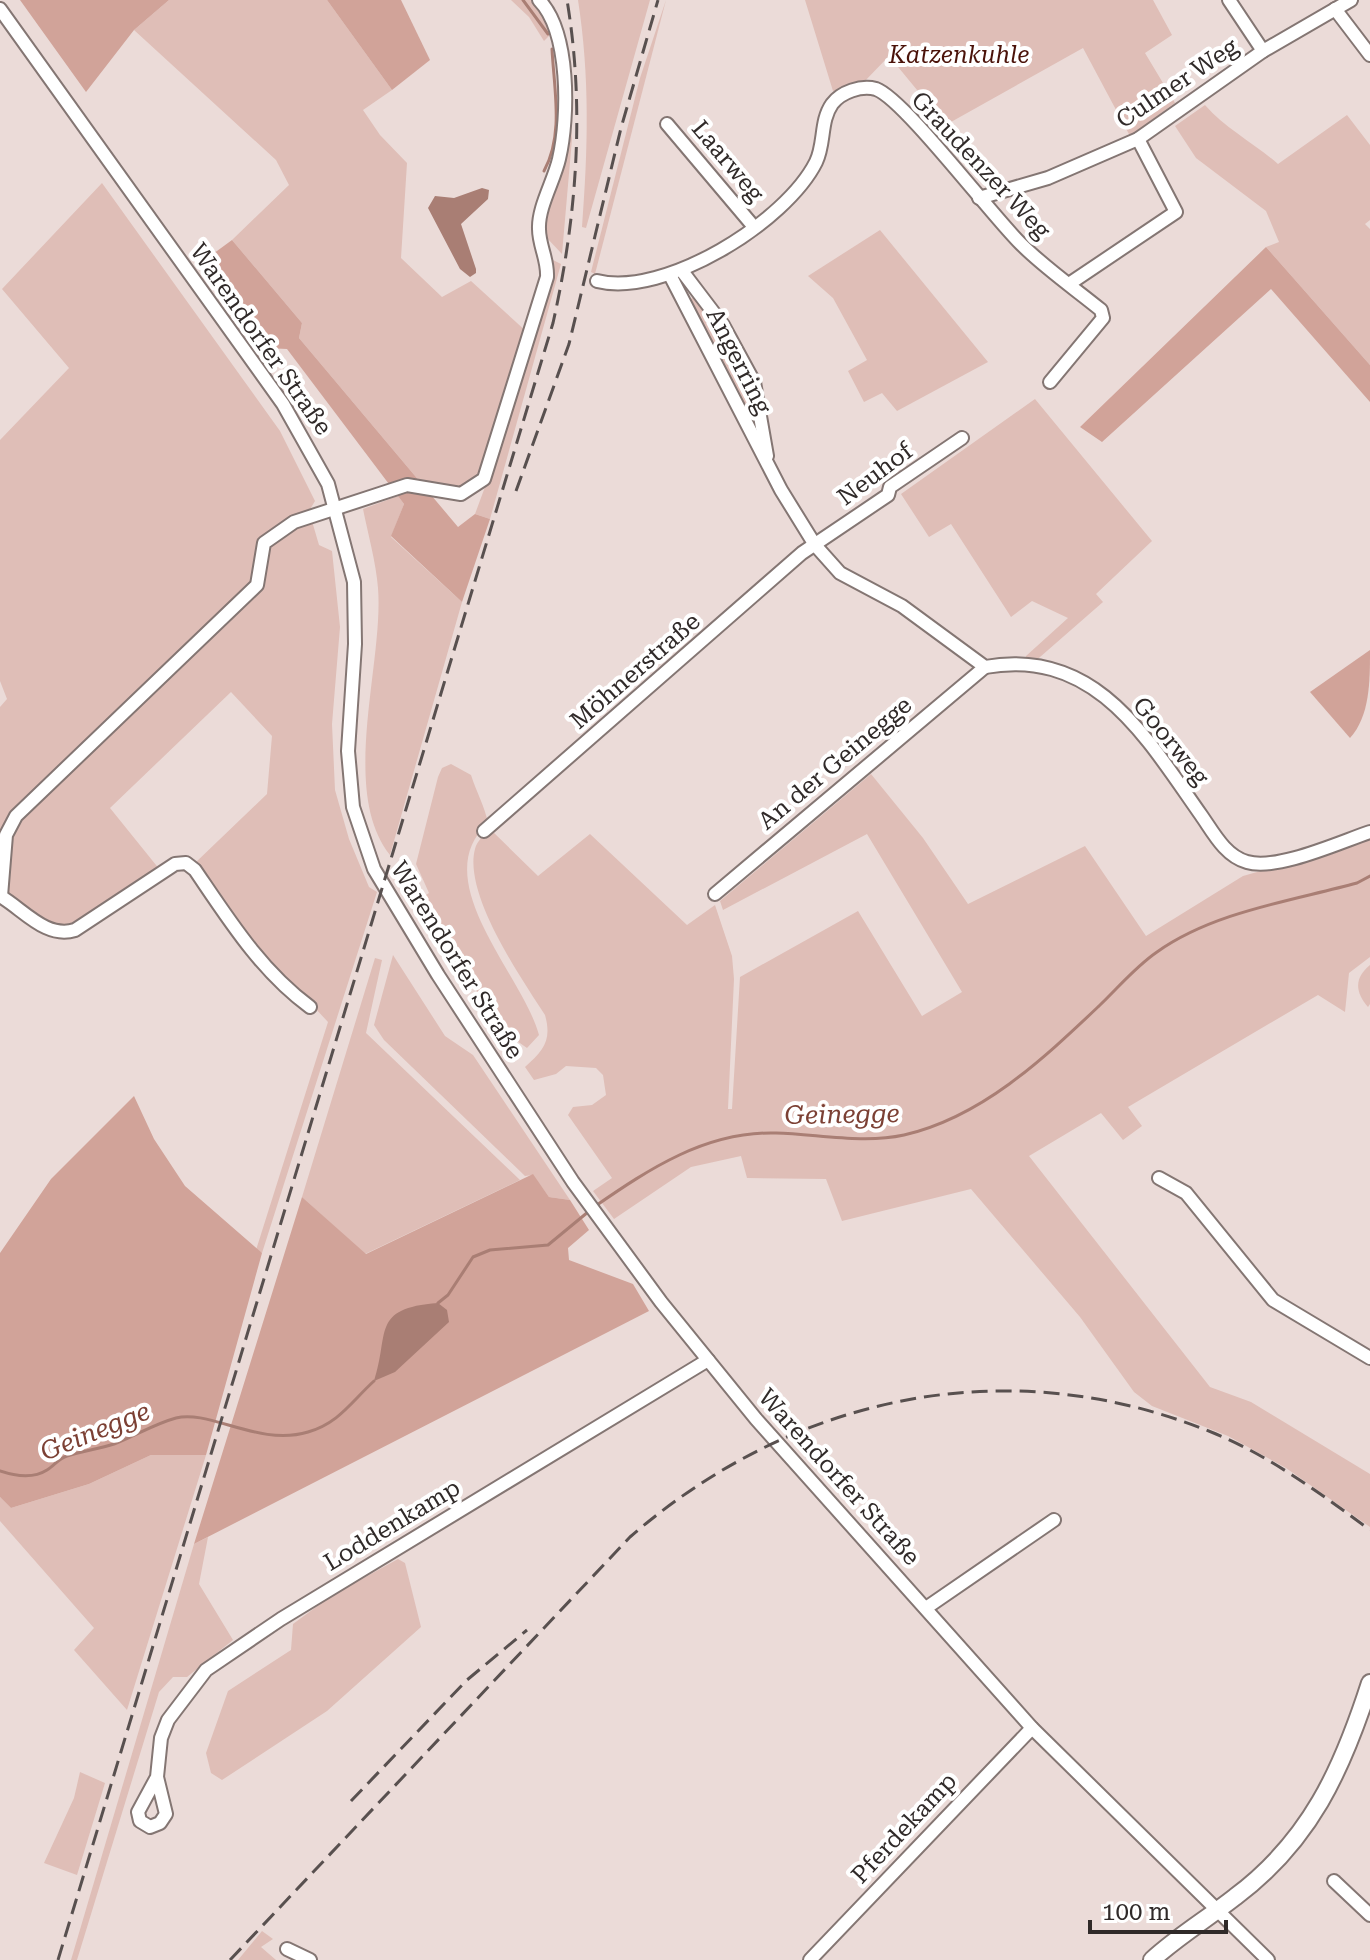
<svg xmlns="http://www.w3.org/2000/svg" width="1370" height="1960" font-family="'Roboto Serif',serif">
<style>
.green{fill:#dfbeb7}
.forest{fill:#d1a399}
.water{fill:#a97e74}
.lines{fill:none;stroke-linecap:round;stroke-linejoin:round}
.stream{stroke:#a97e74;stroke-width:3}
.minor-casing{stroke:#847673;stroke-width:16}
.major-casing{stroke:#847673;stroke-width:20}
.minor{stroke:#fff;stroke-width:12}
.major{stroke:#fff;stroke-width:16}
.rail{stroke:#58504f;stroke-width:3;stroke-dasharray:16 8;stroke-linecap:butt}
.labels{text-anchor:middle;stroke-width:8;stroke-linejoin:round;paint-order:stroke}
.park-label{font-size:24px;font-style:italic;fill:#4b130a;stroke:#fff}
.street-label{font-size:24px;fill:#302a29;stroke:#fff}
.water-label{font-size:26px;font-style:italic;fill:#7c4034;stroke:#fff}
</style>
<rect width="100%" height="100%" fill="#ebdbd8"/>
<g class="green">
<polygon points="169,0 327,0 392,90 363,110 380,135 407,163 401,258 442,297 471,281 528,333 485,467 475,481 460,490 421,483 299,338 302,323 232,240 289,185 276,160 134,30"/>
<polygon points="511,0 533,0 552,33 544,41 529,17"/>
<path d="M578 0H650L586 228 582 227C588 150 590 77 578 0Z"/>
<polygon points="666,0 595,274 591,272 640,78"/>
<polygon points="805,0 1153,0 1172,35 1145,53 1175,103 1130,136 1083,48 951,122 922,96 889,56 863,83 833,91"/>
<polygon points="569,98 572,139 562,254 546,237 542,224"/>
<path d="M1205 105C1226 129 1254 143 1278 164L1347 115 1370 145V220L1365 224 1370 229V365L1266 247 1279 242 1266 211 1196 158 1175 126Z"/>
<polygon points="102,183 280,431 315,501 309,511 319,545 332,551 340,627 332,724 335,790 349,839 369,887 377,892 262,1253 256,1250 328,1022 314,1007 280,981 194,864 267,794 272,736 231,692 110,808 160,870 72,929 56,930 0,893 0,707 7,699 0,681 0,440 69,368 2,289"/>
<polygon points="880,230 988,362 897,411 882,393 864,402 848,371 867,360 833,298 808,276"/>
<polygon points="553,260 561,264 490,519 475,514 495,460"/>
<polygon points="695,295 717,321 747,374 760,437 688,302"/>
<polygon points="1035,399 1152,541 1096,594 1103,602 1024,671 1026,656 1068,618 1032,601 1011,617 951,524 929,537 901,494"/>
<path d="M398 496 404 504 391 537 462 602 390 855C339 791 384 663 378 588 376 562 368 534 363 509Z"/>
<path d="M451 764 471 775C476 791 485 807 488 823 425 880 523 975 539 1035L527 1048 501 1030 426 915 421 898 429 893 416 864 438 777 442 768Z"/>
<path d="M871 774 923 838 968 904 1085 846 1146 936 1243 876 1370 840V957L1349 973 1345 1012 1318 995 1128 1107 1142 1126 1123 1140 1101 1113 1029 1156 1210 1387 1251 1402 1370 1474V1527L1286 1468 1228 1436 1152 1406 1134 1392 1080 1317 971 1189 842 1221 826 1179 747 1178 741 1156 691 1167 614 1219 593 1191 612 1178 568 1115 573 1107 592 1105 606 1095 603 1075 596 1068 566 1066 556 1074 534 1080 525 1067C544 1050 552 1040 545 1015 521 978 463 894 475 849 477 841 484 835 490 829L538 876 590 834 687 925 715 905 732 956 734 979 728 1109H732L740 977 858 911 922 1016 962 992 867 834 723 910 720 901Z"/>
<polygon points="393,955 445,1036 473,1055 570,1200 549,1197 533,1175 525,1176 384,1040 374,1025"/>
<polygon points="375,958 382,960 366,1033 520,1180 365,1254 302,1197"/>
<path d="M1370 965V1004L1368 1007C1355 992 1354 978 1370 965Z"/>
<polygon points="151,1455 206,1455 127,1710 74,1650 94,1628 0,1521 0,1497 11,1508 89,1484"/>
<polygon points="208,1537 199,1584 233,1640 187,1677 173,1677 159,1692 77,1960 71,1960 194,1544"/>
<polygon points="398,1559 405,1563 421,1627 327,1711 222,1780 211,1773 206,1753 228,1691 291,1650 293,1624 331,1596"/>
<polygon points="80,1772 105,1783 77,1875 44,1863 74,1798"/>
<polygon points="262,1931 273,1939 261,1947 276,1960 238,1960"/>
</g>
<g class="forest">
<polygon points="20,0 169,0 134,30 86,92"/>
<polygon points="327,0 401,0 430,60 392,90"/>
<polygon points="232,240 302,323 299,338 458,527 475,514 490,519 462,602 391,536 404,504 287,349 266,348 202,262"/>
<polygon points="1266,247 1370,365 1370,402 1271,289 1102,442 1080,427"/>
<path d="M1370 650C1370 681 1370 716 1350 738L1310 692Z"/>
<polygon points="134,1096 154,1139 185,1186 262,1253 206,1455 151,1455 89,1484 11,1508 0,1497 0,1253 51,1179"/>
<polygon points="533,1174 549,1197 570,1200 589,1230 568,1248 569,1260 633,1284 649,1311 194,1544 302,1197 366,1254"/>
</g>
<g class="water">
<polygon points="482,188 489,190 488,199 461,224 476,269 476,273 470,277 460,269 428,208 435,196 454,198"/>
<path d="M438 1303 447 1310 449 1322 395 1372 374 1381C390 1334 370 1308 438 1303Z"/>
</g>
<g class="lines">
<g class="stream">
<polyline points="523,0 548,34"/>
<path d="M544 171C564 135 554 89 552 49"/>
<path d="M594 1207C649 1169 706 1131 776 1133 817 1134 863 1144 904 1135 982 1117 1043 1059 1099 1006 1118 988 1135 967 1157 952 1213 912 1291 901 1357 883L1370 876"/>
<polyline points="438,1303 448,1295 473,1257 490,1250 548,1245 588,1212"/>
<path d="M0 1471C15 1476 33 1479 47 1470 54 1466 59 1458 67 1456 82 1451 99 1449 114 1444 135 1436 154 1424 176 1418 209 1409 259 1447 308 1432 339 1423 351 1402 374 1381"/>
</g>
<g class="minor-casing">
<g id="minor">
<polyline points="1229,0 1263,51"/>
<polyline points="0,9 283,404 328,484 354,582 355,644 348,751 353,807 374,869 438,975 573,1182 661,1302 756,1419 1032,1728 1268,1960"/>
<polyline points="1335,9 1370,55"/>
<polyline points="667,124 754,227"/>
<polyline points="979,198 1048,178 1138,139 1263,51 1351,0"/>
<polyline points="682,271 723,325 754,382 767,456"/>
<path d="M670 275 781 490 815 545 840 573 902 606 985 667C1095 647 1146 737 1201 815 1213 832 1225 856 1247 862 1277 871 1340 842 1370 832"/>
<path d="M597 281C664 298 786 222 816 162 825 144 820 121 832 104 841 92 861 85 876 89 904 99 992 216 1021 244 1045 268 1074 288 1101 310L1103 318 1050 382"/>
<polyline points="1069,284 1176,212 1138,139"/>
<polyline points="484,831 802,553 888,495 890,487 962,438"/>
<polyline points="715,894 985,667"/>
<path d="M0 896C24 910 46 939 75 930L175 864 186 863 195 870C229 920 261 971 310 1007"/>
<path d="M1 896 6 835 16 816 257 585 264 543 294 522 407 485 461 494 484 479 547 277C548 259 539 246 539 229 538 207 554 181 559 159 569 116 570 32 539 0"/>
<polyline points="1159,1178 1186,1193 1273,1300 1370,1358"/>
<polyline points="926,1608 1054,1520"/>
<polyline points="157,1777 166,1814 160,1823 150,1827 140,1821 138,1812 157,1777 161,1738 168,1720 206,1670 281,1619 708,1360"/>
<polyline points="1334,1881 1370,1915"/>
<polyline points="287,1949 310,1960"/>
<polyline points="810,1960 1032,1728"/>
</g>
</g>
<g class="major-casing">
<path id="major" d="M1152 1960C1178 1936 1207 1919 1235 1897 1310 1841 1342 1770 1370 1683"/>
</g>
<use href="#minor" class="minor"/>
<use href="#major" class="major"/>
<g class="rail">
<polyline points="516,491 569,344 621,128 658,0"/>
<polyline points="351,1801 467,1680 527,1630"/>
<path d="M58 1960 553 323C577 216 585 108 567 0"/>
<path d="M230 1960 630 1537C796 1393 1012 1349 1216 1434 1273 1458 1321 1494 1370 1530"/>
</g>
</g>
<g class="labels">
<g class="park-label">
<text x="959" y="63">Katzenkuhle</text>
</g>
<g class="street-label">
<text transform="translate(1177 83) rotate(-34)" y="8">Culmer Weg</text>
<text transform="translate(728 161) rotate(50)" y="8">Laarweg</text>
<text transform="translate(981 165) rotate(47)" y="8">Graudenzer Weg</text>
<text transform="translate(261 339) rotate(55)" y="8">Warendorfer Straße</text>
<text transform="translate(739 361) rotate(63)" y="8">Angerring</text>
<text transform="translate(875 474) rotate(-37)" y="8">Neuhof</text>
<text transform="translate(635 671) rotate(-41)" y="8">Möhnerstraße</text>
<text transform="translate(1171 741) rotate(51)" y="8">Goorweg</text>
<text transform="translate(835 763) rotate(-40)" y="8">An der Geinegge</text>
<text transform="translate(457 960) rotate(58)" y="8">Warendorfer Straße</text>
<text transform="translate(839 1477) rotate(48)" y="8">Warendorfer Straße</text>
<text transform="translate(392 1525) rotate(-31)" y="8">Loddenkamp</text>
<text transform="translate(904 1828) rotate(-47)" y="8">Pferdekamp</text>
</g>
<g class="water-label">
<text transform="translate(842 1114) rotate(-1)" y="9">Geinegge</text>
<text transform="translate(95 1431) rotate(-22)" y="9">Geinegge</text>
</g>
</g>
<path d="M1090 1920v12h136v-12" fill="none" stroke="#302a29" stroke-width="4"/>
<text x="1102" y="1920" font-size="24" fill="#302a29" stroke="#ffffff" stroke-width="6" paint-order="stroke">100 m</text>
</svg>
